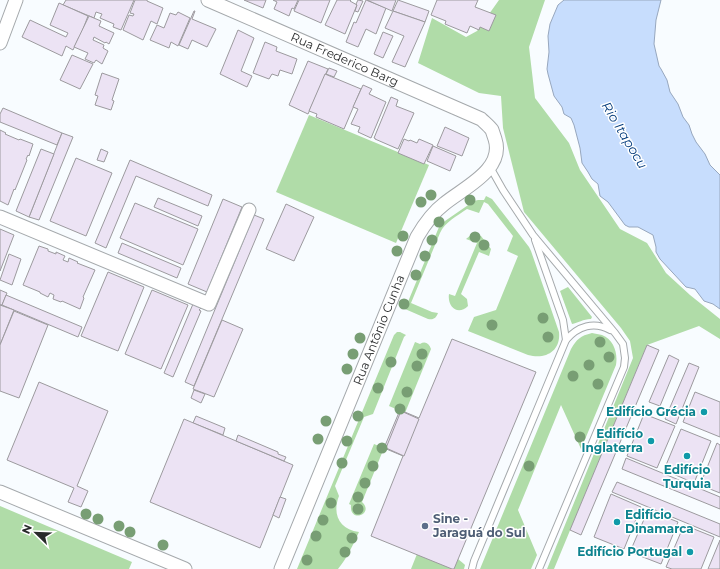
<svg xmlns="http://www.w3.org/2000/svg" width="720" height="569" font-family="Montserrat,sans-serif">
<style>
.green{fill:#b0dca8}
.water{fill:#c7ddfd;stroke:#97a7be}
.building{fill:#ece3f4;stroke:#9c9a9e}
.lines{fill:none;stroke-linecap:round;stroke-linejoin:round}
.service-casing{stroke:#a5a9ac;stroke-width:8}
.minor-casing{stroke:#a5a9ac;stroke-width:15}
.service{stroke:#fff;stroke-width:6}
.minor{stroke:#fff;stroke-width:13}
.tree{fill:#789e74}
.culture-dot{fill:#0f9aa8;stroke:#fff;stroke-width:1.5}
.service-dot{fill:#5c6f8a;stroke:#fff;stroke-width:1.5}
.labels{text-anchor:middle;stroke-width:3;stroke-linejoin:round;paint-order:stroke}
.street-label{font-size:12px;fill:#282a2b;stroke:#fff}
.culture-label{font-size:12px;font-weight:bold;fill:#0d838f;stroke:#fff;text-anchor:end}
.service-label{font-size:12px;font-weight:bold;fill:#4e5e75;stroke:#fff;text-anchor:start}
.water-label{font-size:13px;font-style:italic;fill:#01397a;stroke:#fff}
</style>
<rect width="100%" height="100%" fill="#f8fcff"/>
<g class="green">
<polygon points="499,0 545,0 529,47 535,98 569,143 580,170 620,229 647,243 666,273 690,295 720,319 720,339 699,326 647,345 554,569 547,569 633,358 630,341 621,328 524,212 503,128 501,96 479,93 418,63 432,18 466,37 477,31"/>
<polygon points="309,115 429,165 396,243 276,192"/>
<path d="M486 196 492 199 529 247 531 251 559 332C561 351 546 360 528 355L468 331 474 317 496 310 518 256 507 251 513 236 488 204 484 202 479 213 467 209C457 216 445 222 440 233L411 303 432 312 438 313C436 318 434 320 428 319L405 309 439 227 445 221 474 201 478 200H484Z"/>
<path d="M474 234 481 236 491 249 489 256 479 252 461 294 467 299 468 306C458 316 447 307 449 294L455 296 477 243 466 239 471 235Z"/>
<path d="M568 287 592 317 591 319C583 319 578 323 572 324L560 291Z"/>
<path d="M397 332H400L406 335 404 337 373 414 364 417 335 486 339 496C332 514 339 529 359 532 353 545 347 558 338 569H297L394 335Z"/>
<path d="M592 333C595 334 599 334 602 335 614 340 618 353 616 365L581 449 561 405 518 510 537 555 531 569H480L571 349C577 339 580 336 592 333Z"/>
<path d="M415 342 420 344C425 341 429 343 431 349L405 413 389 406Z"/>
<path d="M374 444 384 448 362 502C375 514 349 524 351 505L349 504Z"/>
<polygon points="0,506 132,562 129,569 0,569"/>
<polygon points="417,554 458,559 464,564 465,565 464,569 411,569"/>
</g>
<polygon class="water" points="564,0 661,0 656,20 654,44 659,66 661,69 667,80 670,92 678,104 683,117 689,125 692,134 696,142 705,154 710,165 720,175 720,309 713,304 704,301 695,289 686,287 660,259 656,252 656,247 653,235 638,227 629,227 625,225 608,202 600,196 598,184 592,179 588,172 582,163 580,148 574,125 571,118 564,114 562,107 554,96 548,74 547,69 549,52 548,36 550,24 558,5"/>
<g class="building">
<polygon points="66,0 134,0 121,30 113,27 114,24 100,18 102,14 96,12 94,18 63,5"/>
<polygon points="135,0 147,0 147,1 163,8 157,24 151,21 143,40 123,30 129,15 133,16 134,14 130,13"/>
<polygon points="244,0 266,0 263,8"/>
<polygon points="273,0 298,0 294,9 292,8 289,16 274,9 277,2"/>
<polygon points="299,0 330,0 321,23 294,11"/>
<polygon points="337,0 351,0 350,1 357,5 345,34 325,25"/>
<polygon points="358,0 363,1 358,12 355,11 357,5 356,4"/>
<polygon points="366,0 386,8 376,34 366,29 358,47 346,42 354,22 356,23"/>
<polygon points="367,0 396,0 392,11"/>
<polygon points="398,0 429,11 425,22 393,11"/>
<polygon points="437,0 478,0 475,7 496,15 489,31 480,27 479,30 470,26 467,33 445,24 446,21 431,15"/>
<polygon points="59,3 88,16 80,37 79,37 73,50 66,46 62,56 22,37 30,20 66,37 68,33 50,25"/>
<polygon points="194,11 195,11 192,19 216,29 207,47 192,40 188,49 179,45"/>
<polygon points="393,11 425,22 405,67 392,62 404,36 385,28"/>
<polygon points="178,12 190,18 178,46 171,42 169,48 150,40 157,25 164,28 170,13 176,15"/>
<polygon points="89,16 101,21 99,26 114,33 109,44 106,42 105,43 94,37 93,40 104,45 103,48 108,51 102,64 96,60 94,63 85,59 88,53 74,47"/>
<polygon points="238,30 254,38 241,71 252,76 247,87 220,74"/>
<polygon points="383,32 393,36 383,58 374,54"/>
<polygon points="265,42 277,47 276,51 297,59 292,74 280,70 278,76 272,74 269,79 253,73"/>
<polygon points="72,55 93,64 80,89 60,80"/>
<polygon points="308,61 328,69 308,114 289,105"/>
<polygon points="329,68 337,71 334,77 326,74"/>
<polygon points="102,73 119,79 112,100 114,101 111,110 95,105 98,96 95,95"/>
<polygon points="325,74 361,89 344,129 316,117 317,114 309,111"/>
<polygon points="363,85 372,89 369,94 386,102 371,138 358,132 360,127 351,124 358,109 353,107"/>
<polygon points="391,97 398,100 396,106 414,113 398,149 375,139 375,138 374,138"/>
<polygon points="3,108 62,133 57,145 0,122 0,114"/>
<polygon points="445,127 469,138 462,156 437,146"/>
<polygon points="0,130 6,133 5,134 19,140 20,139 33,144 29,156 28,155 26,159 27,160 15,190 14,189 8,205 0,201"/>
<polygon points="62,133 73,137 39,220 29,217"/>
<polygon points="404,139 409,141 410,140 417,143 419,139 433,145 424,164 398,153"/>
<polygon points="433,146 456,156 450,171 427,161"/>
<polygon points="41,149 54,154 29,217 16,211"/>
<polygon points="101,149 108,152 104,162 97,160"/>
<polygon points="76,158 112,173 86,236 50,221"/>
<polygon points="130,160 212,195 208,206 136,176 106,248 95,243"/>
<polygon points="158,198 202,216 198,226 154,207"/>
<polygon points="223,199 242,207 207,292 188,284"/>
<polygon points="135,203 198,229 183,265 120,238"/>
<polygon points="286,204 314,217 294,261 266,249"/>
<polygon points="254,215 264,219 194,386 185,382"/>
<polygon points="0,229 14,235 0,271"/>
<polygon points="122,243 181,268 177,278 118,253"/>
<polygon points="39,246 48,249 48,251 56,254 56,252 65,256 63,260 68,262 69,258 78,262 77,263 95,270 83,297 84,298 80,309 62,301 61,302 53,299 54,295 50,293 48,297 40,293 40,292 23,285"/>
<polygon points="9,254 21,259 12,285 0,280"/>
<polygon points="108,272 144,287 118,351 81,336"/>
<polygon points="0,290 7,293 2,305 0,305"/>
<polygon points="152,290 188,305 161,369 125,354"/>
<polygon points="6,295 82,327 78,337 2,305"/>
<polygon points="193,304 201,308 199,310 201,311 173,377 164,373"/>
<polygon points="0,305 14,310 0,345"/>
<polygon points="14,311 48,325 19,398 0,391 0,345"/>
<polygon points="222,320 243,329 214,397 193,389"/>
<polygon points="452,339 536,372 454,569 452,569 371,536 403,456 384,448 400,410 419,418"/>
<polygon points="647,345 659,350 581,535 570,530"/>
<polygon points="669,355 679,360 660,406 649,402"/>
<polygon points="689,363 699,367 676,424 665,419"/>
<polygon points="39,382 108,411 77,486 88,491 81,507 68,502 74,488 7,460"/>
<polygon points="194,390 205,394 201,403 191,398"/>
<polygon points="695,392 720,402 720,437 683,422"/>
<polygon points="401,411 419,419 404,456 386,448"/>
<polygon points="644,414 675,426 657,468 627,456"/>
<polygon points="196,416 225,428 223,435 193,423"/>
<polygon points="184,419 293,465 260,548 150,502"/>
<polygon points="681,429 711,441 694,483 664,470"/>
<polygon points="238,435 278,452 278,454 286,457 284,461 236,441"/>
<polygon points="717,443 720,445 720,493 700,485"/>
<polygon points="626,458 720,497 720,509 622,469"/>
<polygon points="617,482 720,524 720,537 612,492"/>
<polygon points="611,494 641,507 624,549 594,537"/>
<polygon points="280,497 286,499 279,518 273,515"/>
<polygon points="648,510 678,522 661,564 630,552"/>
<polygon points="684,525 714,537 701,569 672,569 666,567"/>
<polygon points="720,540 720,569 708,569"/>
</g>
<g class="lines">
<g class="service-casing">
<g id="service">
<polyline points="490,167 503,190 533,235 615,333 623,344 625,358 624,367 539,569"/>
<path d="M566 340C578 326 594 321 610 330"/>
<polyline points="472,569 474,561 566,340 563,320 535,240"/>
</g>
</g>
<g class="minor-casing">
<g id="minor">
<path id="s1" d="M208 0 481 119C484 122 489 126 492 130 493 133 494 136 495 139 505 170 463 188 444 204 432 213 424 225 417 237L281 569"/>
<polyline points="0,43 16,0"/>
<polyline points="0,217 209,304 249,210"/>
<polyline points="0,492 185,569"/>
</g>
</g>
<use href="#service" class="service"/>
<use href="#minor" class="minor"/>
</g>
<g class="tree">
<circle cx="431" cy="195" r="5.5"/>
<circle cx="470" cy="200" r="5.5"/>
<circle cx="421" cy="202" r="5.5"/>
<circle cx="439" cy="222" r="5.5"/>
<circle cx="403" cy="236" r="5.5"/>
<circle cx="475" cy="237" r="5.5"/>
<circle cx="432" cy="240" r="5.5"/>
<circle cx="484" cy="245" r="5.5"/>
<circle cx="397" cy="251" r="5.5"/>
<circle cx="425" cy="256" r="5.5"/>
<circle cx="416" cy="275" r="5.5"/>
<circle cx="404" cy="304" r="5.5"/>
<circle cx="543" cy="318" r="5.5"/>
<circle cx="492" cy="325" r="5.5"/>
<circle cx="548" cy="337" r="5.5"/>
<circle cx="360" cy="338" r="5.5"/>
<circle cx="600" cy="342" r="5.5"/>
<circle cx="353" cy="354" r="5.5"/>
<circle cx="422" cy="354" r="5.5"/>
<circle cx="609" cy="357" r="5.5"/>
<circle cx="391" cy="362" r="5.5"/>
<circle cx="589" cy="365" r="5.5"/>
<circle cx="417" cy="366" r="5.5"/>
<circle cx="347" cy="369" r="5.5"/>
<circle cx="573" cy="376" r="5.5"/>
<circle cx="598" cy="384" r="5.5"/>
<circle cx="378" cy="388" r="5.5"/>
<circle cx="407" cy="392" r="5.5"/>
<circle cx="400" cy="409" r="5.5"/>
<circle cx="358" cy="416" r="5.5"/>
<circle cx="326" cy="421" r="5.5"/>
<circle cx="580" cy="437" r="5.5"/>
<circle cx="318" cy="439" r="5.5"/>
<circle cx="347" cy="441" r="5.5"/>
<circle cx="382" cy="448" r="5.5"/>
<circle cx="342" cy="463" r="5.5"/>
<circle cx="373" cy="466" r="5.5"/>
<circle cx="529" cy="466" r="5.5"/>
<circle cx="365" cy="483" r="5.5"/>
<circle cx="358" cy="497" r="5.5"/>
<circle cx="331" cy="503" r="5.5"/>
<circle cx="358" cy="509" r="5.5"/>
<circle cx="86" cy="514" r="5.5"/>
<circle cx="98" cy="519" r="5.5"/>
<circle cx="323" cy="520" r="5.5"/>
<circle cx="119" cy="526" r="5.5"/>
<circle cx="130" cy="532" r="5.5"/>
<circle cx="316" cy="536" r="5.5"/>
<circle cx="352" cy="538" r="5.5"/>
<circle cx="163" cy="545" r="5.5"/>
<circle cx="345" cy="552" r="5.5"/>
<circle cx="307" cy="560" r="5.5"/>
</g>
<g class="culture-dot">
<circle cx="704" cy="412" r="4"/>
<circle cx="651" cy="441" r="4"/>
<circle cx="687" cy="456" r="4"/>
<circle cx="617" cy="522" r="4"/>
<circle cx="690" cy="552" r="4"/>
</g>
<circle class="service-dot" cx="425" cy="526" r="4"/>
<g class="labels">
<g class="street-label">
<text dy="4" stroke="none"><textPath href="#s1" startOffset="149">Rua Frederico Barg</textPath></text>
<text transform="translate(379 330) rotate(-68)" y="4">Rua Antônio Cunha</text>
</g>
<g class="culture-label">
<text x="696" y="416">Edifício Grécia</text>
<text x="643" y="438">Edifício<tspan x="643" dy="14">Inglaterra</tspan></text>
<text x="687" y="474" text-anchor="middle">Edifício<tspan x="687" dy="14">Turquia</tspan></text>
<text x="625" y="519" text-anchor="start">Edifício<tspan x="625" dy="14">Dinamarca</tspan></text>
<text x="682" y="556">Edifício Portugal</text>
</g>
<g class="service-label">
<text x="433" y="523">Sine -<tspan x="433" dy="14">Jaraguá do Sul</tspan></text>
</g>
<g class="water-label">
<text transform="translate(625 135) rotate(59)" y="5">Rio Itapocu</text>
</g>
</g>
<g transform="translate(36 533) rotate(293)" stroke="#ffffff" stroke-width="3" paint-order="stroke">
<path d="M0-3L7 15L0 10L-7 15Z" fill="#282a2b"/>
<text y="-6" font-size="11" font-weight="bold" text-anchor="middle" fill="#282a2b">N</text>
</g>
</svg>
